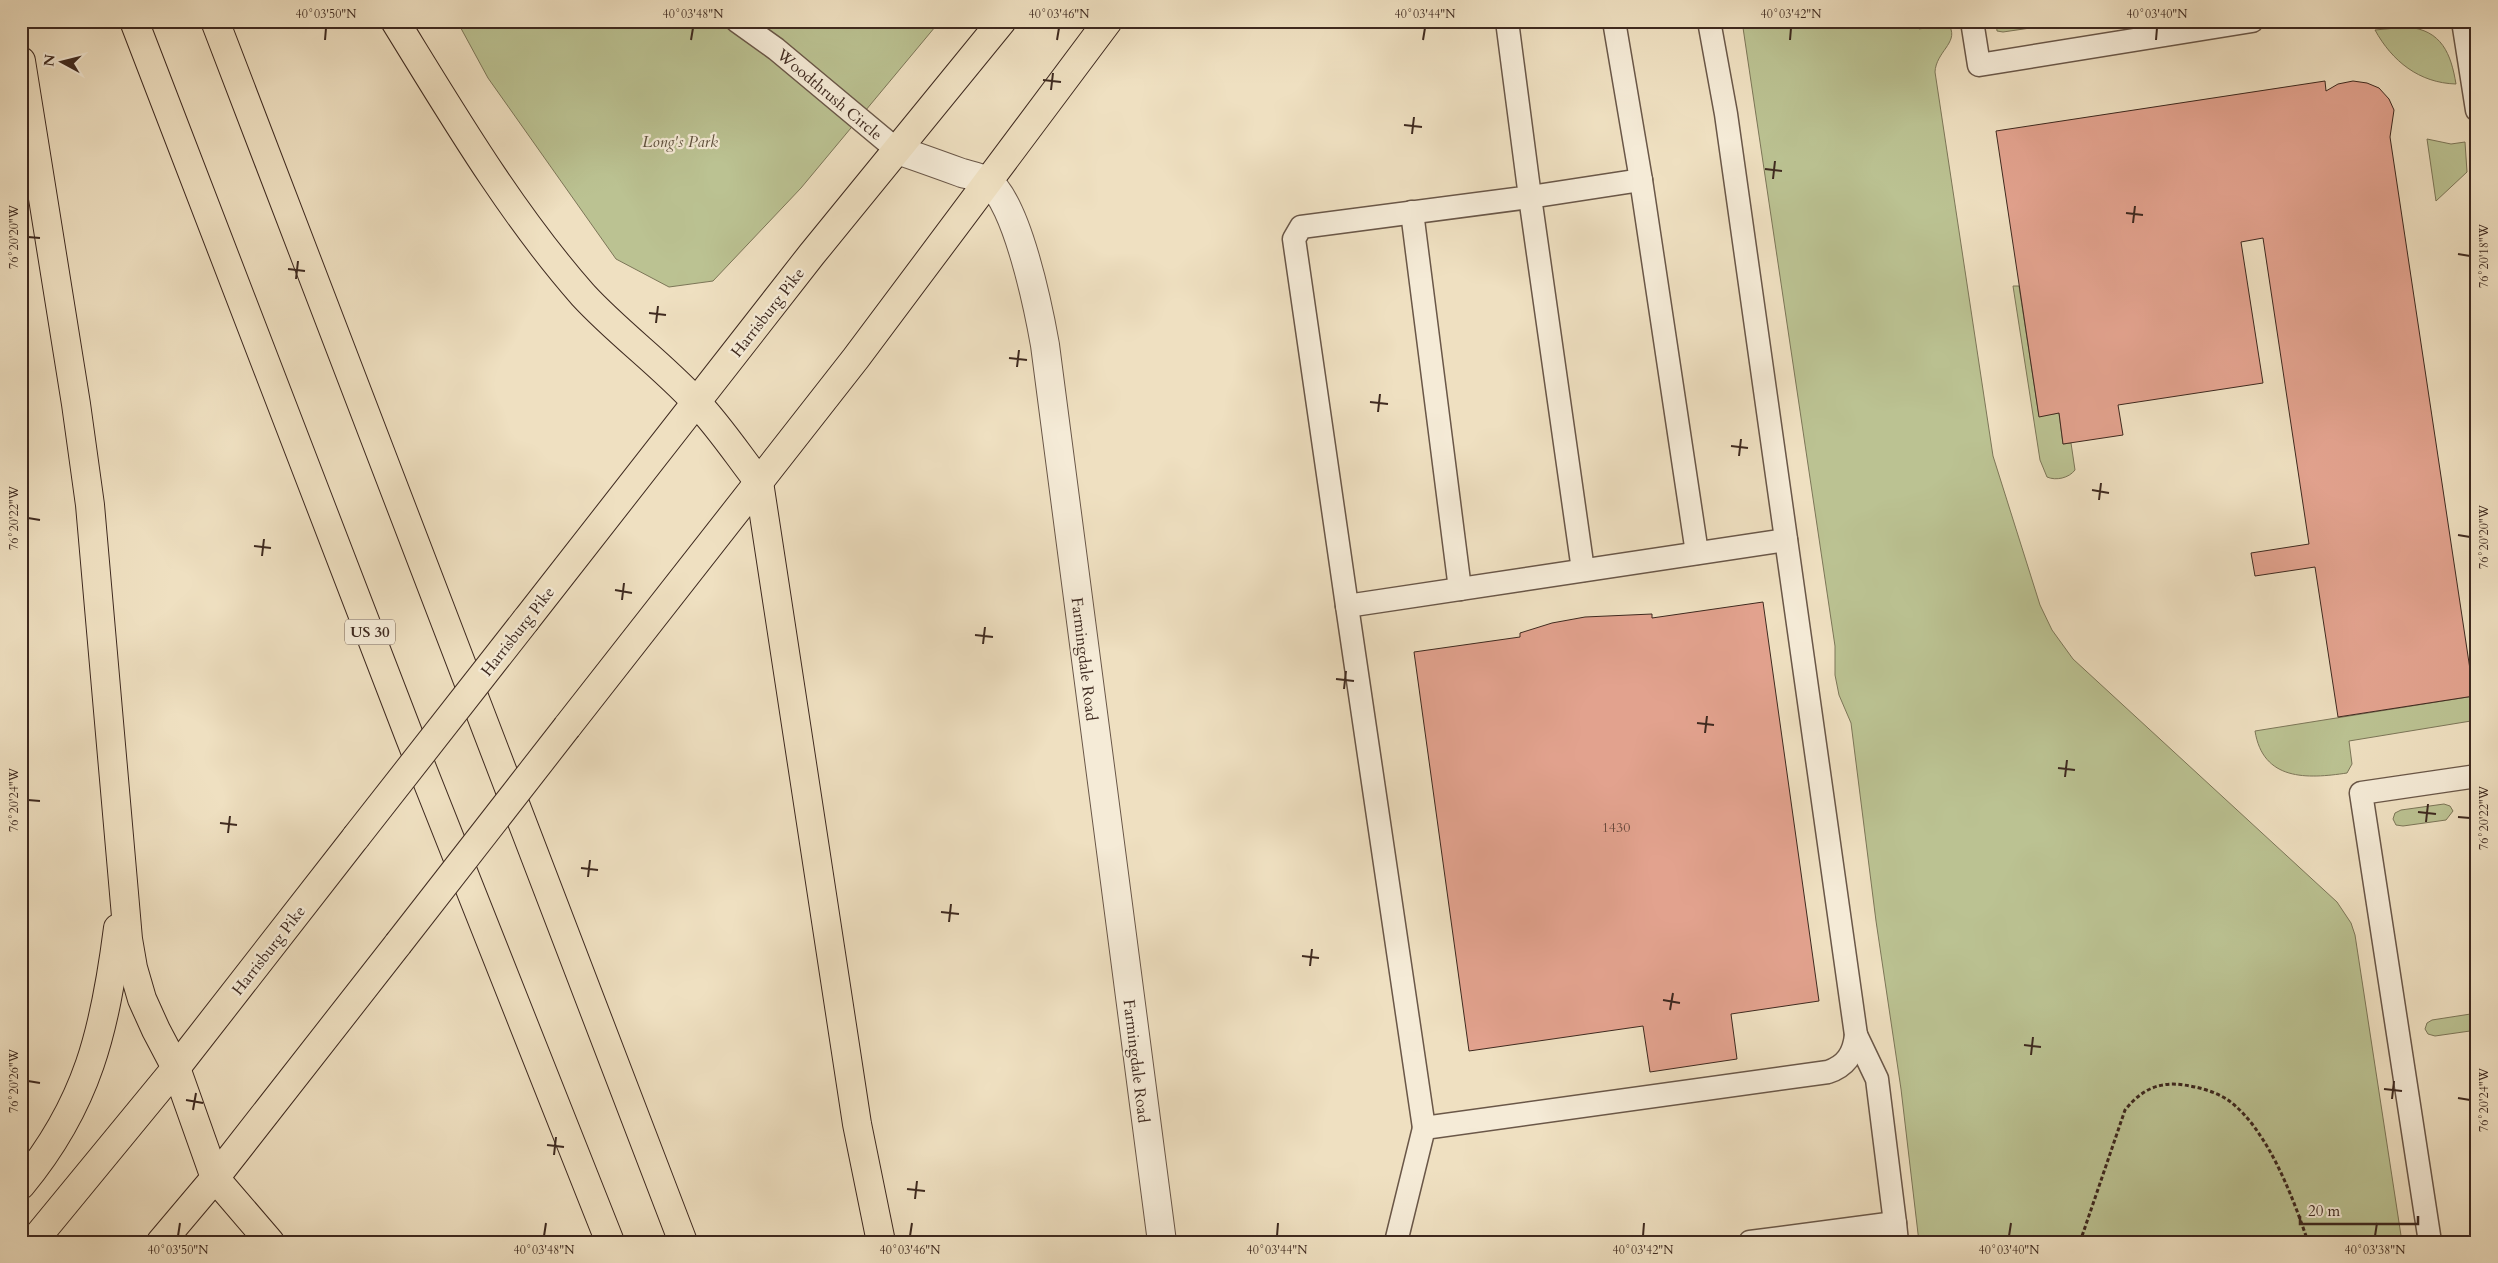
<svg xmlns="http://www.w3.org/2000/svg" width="2498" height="1263" font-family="Cardo,serif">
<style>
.green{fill:#bbc292;stroke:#7c7658}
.building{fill:#e2a28e;stroke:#3e291f}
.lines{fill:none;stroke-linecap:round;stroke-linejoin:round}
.service-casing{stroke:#6a5748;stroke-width:25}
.tertiary-casing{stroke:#6a5748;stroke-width:30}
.primary-casing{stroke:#3e291f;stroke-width:30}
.motorway-casing{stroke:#3e291f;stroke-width:30}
.path{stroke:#3e291f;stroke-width:3;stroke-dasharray:4 2.5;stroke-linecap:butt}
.service{stroke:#f5ebd7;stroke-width:22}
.tertiary{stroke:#f5ebd7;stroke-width:28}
.primary{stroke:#efe0c1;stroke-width:28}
.motorway{stroke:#efe0c1;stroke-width:28}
.primary-bridge-casing{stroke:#3e291f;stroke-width:30;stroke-linecap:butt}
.primary-bridge{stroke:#efe0c1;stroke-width:28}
.ticks{fill:none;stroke:#3e291f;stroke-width:2}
.labels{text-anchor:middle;stroke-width:4.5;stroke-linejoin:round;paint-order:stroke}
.number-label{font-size:14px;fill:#67473b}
.shield{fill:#f5ebd7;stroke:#756356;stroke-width:1}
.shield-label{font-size:15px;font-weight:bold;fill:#3e291f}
.street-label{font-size:16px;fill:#3e291f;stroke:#f5ebd7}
.park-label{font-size:16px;font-style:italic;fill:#5d4f3c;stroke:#f5ebd7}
.neatline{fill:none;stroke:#3e291f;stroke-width:2}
.ticks-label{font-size:12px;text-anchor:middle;fill:#3e291f}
</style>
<rect width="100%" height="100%" fill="#efe0c1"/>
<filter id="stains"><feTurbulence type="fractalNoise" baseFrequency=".004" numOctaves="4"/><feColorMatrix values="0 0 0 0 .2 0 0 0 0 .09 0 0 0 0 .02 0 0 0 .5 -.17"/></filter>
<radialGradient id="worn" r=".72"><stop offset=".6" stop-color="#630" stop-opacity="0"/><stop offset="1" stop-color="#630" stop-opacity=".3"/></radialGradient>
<g class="green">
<polygon points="457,21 940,21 801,188 713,281 669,287 616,259 488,78"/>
<path d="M1742 21H1917L1919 29 1944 25 1950 27C1958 43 1936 52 1935 72L1993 456 2040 605 2052 630 2073 659 2337 902 2351 923 2355 935 2402 1242H1919L1901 1089 1876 921 1851 723 1839 695 1835 675V646Z"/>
<polygon points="1996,21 2056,21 2051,25 2003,32 1997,31"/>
<path d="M2407 27C2442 30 2451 54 2456 84 2419 83 2392 61 2375 30Z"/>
<polygon points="2427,139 2451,144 2465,142 2467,172 2436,201"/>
<path d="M2013 286H2019L2039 416 2059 413 2063 444 2071 443 2075 470C2069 478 2056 481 2047 477L2040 460Z"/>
<path d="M2474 696 2477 720 2349 741 2352 764 2347 773C2307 779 2263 781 2255 731Z"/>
<polygon points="2444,804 2450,806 2453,811 2446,820 2403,826 2396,825 2393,819 2395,813 2401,810"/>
<polygon points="2477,1013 2477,1030 2435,1036 2428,1034 2425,1029 2427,1023 2432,1020"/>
</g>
<g class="building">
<polygon points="2325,81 2326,91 2338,84 2353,81 2367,83 2379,88 2389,99 2394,110 2390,137 2474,696 2338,717 2315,567 2255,576 2251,553 2309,544 2263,238 2241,242 2263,383 2118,405 2123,435 2063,444 2059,413 2039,417 1996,131"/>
<polygon points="1763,602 1819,1001 1731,1014 1737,1059 1650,1072 1643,1026 1469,1051 1414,652 1520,637 1520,633 1552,623 1585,617 1652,614 1652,618"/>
</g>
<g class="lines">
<g class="service-casing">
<g id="service">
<polyline points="737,21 776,49 897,150"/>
<polyline points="1614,21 1641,180 1697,553"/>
<polyline points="1972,21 1979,65 2252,21"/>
<polyline points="2463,21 2477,110"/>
<polyline points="1412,212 1460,589"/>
<polyline points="1583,570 1530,197 1641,180"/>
<polyline points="1347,606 1294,239 1301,227 1530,197 1507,21"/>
<polyline points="1856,1035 1877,1079 1895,1223"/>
<polyline points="1424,1128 1347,606 1786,540"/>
<path d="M1396 1242 1424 1128 1828 1072C1846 1066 1854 1054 1856 1035L1726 114 1709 21"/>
<polyline points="1750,1242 1895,1223 1897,1242"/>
<polyline points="2430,1242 2361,793 2477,776"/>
</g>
</g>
<g class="tertiary-casing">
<path id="tertiary" d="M897 150C918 157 940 165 962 173 969 175 980 177 987 181 1017 200 1039 311 1045 345L1162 1242"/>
</g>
<g class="primary-casing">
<g id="primary">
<polyline points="526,620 812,254 1002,21"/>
<polyline points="567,727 856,358 1108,21"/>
<polyline points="33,1242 176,1068 356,837"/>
<polyline points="161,1242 215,1178 398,944"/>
</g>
</g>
<g class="motorway-casing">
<g id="motorway">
<polyline points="134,21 410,738 610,1242"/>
<polyline points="215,21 683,1242"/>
<path d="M395 21C453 115 510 212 583 295 618 333 661 364 696 402 719 426 738 455 759 482L857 1124 881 1242"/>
<polyline points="21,61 76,404 90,505 128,939 133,968 142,999 156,1030 176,1068 215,1178 270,1242"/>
<path d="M21 1185C88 1104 105 1030 118 928"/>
</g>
</g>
<path class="path" d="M2080 1242 2125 1110C2141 1090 2159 1081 2184 1085 2199 1087 2216 1092 2228 1100 2267 1128 2293 1197 2308 1242"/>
<use href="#service" class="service"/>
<use href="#tertiary" class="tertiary"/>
<use href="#primary" class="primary"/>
<use href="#motorway" class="motorway"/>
<g class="primary-bridge-casing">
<g id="primary-bridge">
<polyline points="356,837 526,620"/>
<polyline points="398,944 567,727"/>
</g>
</g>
<use href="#primary-bridge" class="primary-bridge"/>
</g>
<path class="ticks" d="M325 40 326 28M691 40 693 28M1057 40 1059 28M1423 40 1425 28M1790 40 1791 28M2156 40 2157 28M1043 80 1061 82M1051 90 1053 73M1404 125 1422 127M1412 134 1414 117M1765 169 1782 171M1773 179 1775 161M2126 213 2143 215M2133 223 2135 206M28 237 40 238M2458 254 2470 256M288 269 305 271M296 279 298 261M649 313 666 315M656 323 658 306M1009 358 1027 360M1017 367 1019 350M1370 402 1388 404M1378 412 1380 394M1731 446 1748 448M1739 456 1741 439M2092 490 2109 493M2099 500 2101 483M28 518 40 520M2458 535 2470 537M254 546 271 548M262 556 264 539M615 590 632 593M622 600 624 583M975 635 993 637M983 644 985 627M1336 679 1354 681M1344 689 1346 671M1697 723 1714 725M1705 733 1707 716M2058 768 2075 770M2065 777 2067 760M28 800 40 801M2418 812 2436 814M2458 817 2470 818M2426 822 2428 804M220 823 237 825M228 833 230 816M581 868 598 870M588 877 590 860M941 912 959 914M949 922 951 904M1302 956 1319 958M1310 966 1312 949M1663 1000 1680 1003M1670 1010 1673 993M2024 1045 2041 1047M2031 1055 2033 1037M28 1081 40 1083M2384 1089 2402 1091M2458 1098 2470 1100M2392 1099 2394 1081M186 1100 203 1103M193 1110 196 1093M547 1145 564 1147M554 1155 556 1137M907 1189 925 1191M915 1199 917 1181M178 1236 180 1223M544 1236 546 1223M910 1236 912 1223M1277 1236 1278 1223M1643 1236 1644 1223M2009 1236 2011 1223M2375 1236 2377 1223"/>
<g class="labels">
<g class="number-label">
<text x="1616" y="832">1430</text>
</g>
<rect class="shield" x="345" y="619.5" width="50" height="25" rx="4"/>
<g class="shield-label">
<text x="370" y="637">US 30</text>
</g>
<g class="street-label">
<text transform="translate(830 94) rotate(40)" y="6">Woodthrush Circle</text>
<text transform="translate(767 312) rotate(-52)" y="6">Harrisburg Pike</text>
<text transform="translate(517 631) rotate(-52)" y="6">Harrisburg Pike</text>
<text transform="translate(1085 659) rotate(83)" y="6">Farmingdale Road</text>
<text transform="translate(268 950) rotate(-52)" y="6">Harrisburg Pike</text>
<text transform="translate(1137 1061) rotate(83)" y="6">Farmingdale Road</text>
</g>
<g class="park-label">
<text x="680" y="147">Long's Park</text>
</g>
</g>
<rect width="2498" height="1263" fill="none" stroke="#efe0c1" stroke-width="55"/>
<g transform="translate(62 62) rotate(277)" stroke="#f5ebd7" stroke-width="4" paint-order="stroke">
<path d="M0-4L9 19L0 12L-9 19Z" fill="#3e291f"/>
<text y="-8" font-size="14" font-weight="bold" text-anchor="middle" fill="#3e291f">N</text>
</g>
<path d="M2300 1216v8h118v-8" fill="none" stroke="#3e291f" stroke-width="2.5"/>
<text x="2308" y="1216" font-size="15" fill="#3e291f" stroke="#f5ebd7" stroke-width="4" paint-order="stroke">20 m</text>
<rect x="28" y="28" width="2442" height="1208" class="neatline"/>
<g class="ticks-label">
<text x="326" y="18">40°03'50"N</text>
<text x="693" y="18">40°03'48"N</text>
<text x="1059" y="18">40°03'46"N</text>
<text x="1425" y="18">40°03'44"N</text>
<text x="1791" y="18">40°03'42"N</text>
<text x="2157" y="18">40°03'40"N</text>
<text transform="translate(14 237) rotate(-90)" y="4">76°20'20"W</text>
<text transform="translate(2484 256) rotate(-90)" y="4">76°20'18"W</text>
<text transform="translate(14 518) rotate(-90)" y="4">76°20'22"W</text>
<text transform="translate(2484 537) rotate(-90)" y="4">76°20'20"W</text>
<text transform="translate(14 800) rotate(-90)" y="4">76°20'24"W</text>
<text transform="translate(2484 818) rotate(-90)" y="4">76°20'22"W</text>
<text transform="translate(14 1081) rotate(-90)" y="4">76°20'26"W</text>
<text transform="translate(2484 1100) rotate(-90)" y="4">76°20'24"W</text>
<text x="178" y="1254">40°03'50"N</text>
<text x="544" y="1254">40°03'48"N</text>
<text x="910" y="1254">40°03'46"N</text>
<text x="1277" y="1254">40°03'44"N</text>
<text x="1643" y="1254">40°03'42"N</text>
<text x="2009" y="1254">40°03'40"N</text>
<text x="2375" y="1254">40°03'38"N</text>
</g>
<rect width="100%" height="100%" filter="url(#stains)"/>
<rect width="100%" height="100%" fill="url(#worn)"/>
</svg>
